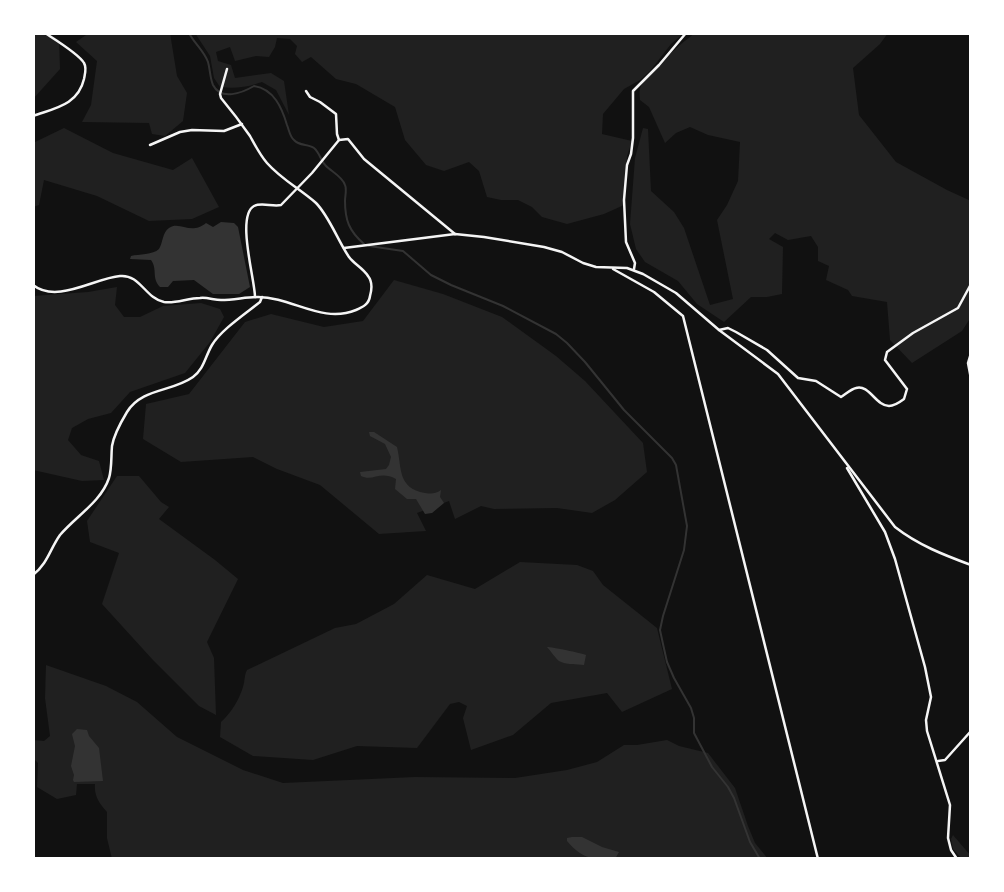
<svg xmlns="http://www.w3.org/2000/svg" width="1004" height="892" font-family="'Asap Condensed',sans-serif">
<style>
.green{fill:#202020}
.water{fill:#333}
.lines{fill:none;stroke-linecap:round;stroke-linejoin:round}
.stream{stroke:#333;stroke-width:2}
.minor{stroke:#f5f5f5;stroke-width:2.5}
</style>
<rect width="100%" height="100%" fill="#111"/>
<g class="green">
<polygon points="33,33 48,33 59,40 60,69 33,99"/>
<polygon points="89,33 170,33 177,76 187,93 183,121 165,136 152,134 149,123 82,122 91,105 97,61 76,42"/>
<path d="M195 33H684L671 44 650 71 640 80 624 89 603 114 602 134 632 141 627 156 624 205 604 214 567 224 542 217 532 207 518 200H501L487 197 479 171 469 162 444 171 426 165 405 140 395 107 356 84 336 79 311 57 302 62 295 54 297 46 290 39 277 38 275 47 269 57 256 56 235 61 230 47 216 52 218 61 231 65 235 78 271 73 284 81 289 115 276 90 262 82C248 87 235 89 220 87L214 78 210 56Z"/>
<path d="M695 33H888L880 44 853 68 859 115 896 162 947 190 971 201V317L962 331 912 363 890 340 887 302 852 296 848 290 826 280 829 266 818 261V247L811 236 788 240 775 233 769 239 783 247 782 294 767 297H751L724 322 697 304 678 281 645 262 636 249 630 224 635 158 643 128 648 129 651 191 674 212 684 228 710 305 733 299 717 220 727 205 738 181 740 142 708 135 690 127 676 133 665 143 649 107 640 100C640 98 639 92 640 89 644 74 682 43 695 33Z"/>
<polygon points="64,128 113,153 173,170 192,158 219,207 192,219 149,221 97,196 44,180 39,205 33,207 33,143"/>
<polygon points="394,280 443,294 502,317 556,356 585,381 643,443 647,472 615,500 592,513 557,508 494,509 481,506 455,519 449,501 417,513 426,531 379,534 320,485 277,469 253,457 181,462 143,439 146,404 189,394 245,322 271,314 324,327 363,321"/>
<polygon points="117,287 115,305 124,317 140,317 163,306 201,303 220,309 224,317 210,342 185,373 130,392 111,413 88,419 72,428 68,440 81,455 99,461 104,480 82,481 33,470 33,296 88,292"/>
<polygon points="117,476 139,476 161,502 169,507 159,519 215,560 238,579 207,642 214,658 216,715 199,706 153,660 102,604 119,553 90,542 87,521"/>
<path d="M520 562 577 565 593 571 603 585 657 628 672 689 622 712 607 693 551 703 513 735 471 750 463 718 467 706 459 702 450 704 417 748 357 746 313 760 253 756 220 737 221 722C231 713 239 700 243 687 245 681 244 676 247 670L335 628 356 624 394 604 427 575 475 589Z"/>
<path d="M46 665 106 686 137 702 177 737 243 770 283 783 415 777 515 778 567 770 597 762 624 745H637L667 740 679 746 708 753 735 788 748 826 755 843 768 859H112L107 838V812C99 803 94 796 95 784H77L76 795 57 799 37 787 38 763 33 758V740L44 741 50 736 45 698Z"/>
<polygon points="953,835 971,856 971,859 962,859 953,849 951,839"/>
</g>
<g class="water">
<path d="M221 222 234 223 238 227 250 287 239 294H213L194 280 173 281 168 287H160C151 277 158 270 151 260L130 259 131 256C139 254 153 255 159 249 163 243 162 233 169 228 180 220 190 236 206 223L213 227Z"/>
<path d="M369 432H374L397 447C402 468 397 488 425 493 432 494 435 494 441 490L440 497 444 503 432 513 425 514 416 499H407L395 489 396 479C380 470 373 482 361 476L360 472 386 469 389 465 391 457 385 444 370 436Z"/>
<path d="M547 647C552 647 581 653 586 655L584 665C577 664 566 665 559 661 555 658 551 651 547 647Z"/>
<polygon points="77,729 87,730 89,736 99,748 103,781 74,782 73,780 74,775 71,766 75,746 72,734"/>
<path d="M572 837H582L602 847 619 852 615 859C593 859 583 860 567 841V838Z"/>
</g>
<g class="lines">
<g class="stream">
<path d="M189 33C194 43 204 51 208 62 210 69 210 78 213 85 221 101 242 93 254 86 274 89 282 108 287 125 289 130 290 137 294 140 299 146 308 144 314 148 320 153 320 160 326 166 331 171 343 177 345 185 347 189 345 196 345 201 345 220 349 231 364 244"/>
<polyline points="369,246 403,251 431,275 451,285 503,306 556,334 567,343 585,362 624,410 672,458 676,465 687,526 684,550 663,616 660,630 663,644 667,662 674,678 691,708 694,718 694,733 712,767 728,787 734,798 750,842 760,859"/>
</g>
<g class="minor">
<polyline points="306,91 310,97 320,102 336,114 337,134 339,140"/>
<path d="M33 116C55 108 78 105 84 79 85 74 87 68 84 63 79 54 54 39 45 33"/>
<polyline points="150,145 180,132 192,130 224,131 242,124"/>
<path d="M344 248 455 234 484 237 544 247 562 252 583 263 596 267 627 268 643 274 676 293 719 330 778 374 895 527C918 545 944 555 971 565"/>
<polyline points="613,269 654,292 683,316 818,859"/>
<polyline points="634,269 635,263 626,242 624,200 627,165 631,154 633,138 633,91 659,65 686,33"/>
<path d="M33 285C57 304 95 278 120 276 140 274 145 298 164 302 175 304 188 298 200 298 207 297 214 300 221 300 234 300 246 297 258 297 292 297 322 324 356 310 363 307 369 304 370 296 372 289 372 281 368 276 363 268 354 264 349 257 338 241 329 216 316 203 300 189 281 179 267 163 260 155 255 145 250 136 241 123 231 110 221 98L220 94 227 69"/>
<path d="M255 297C255 280 236 216 254 206 261 202 273 207 281 205L312 173 339 140 348 139 364 159 455 234"/>
<path d="M719 330 728 328 736 332 767 350 798 378 816 381 841 397C846 394 851 389 856 388 869 384 876 406 889 406 894 406 900 402 904 399L907 389 885 360 887 352 913 333 958 308 971 284"/>
<polyline points="971,353 968,363 971,379"/>
<polyline points="847,468 885,532 895,559 925,667 931,697 926,720 927,731 950,805 948,838 951,850 957,859"/>
<path d="M33 575C48 563 50 549 60 535 76 516 101 502 109 478 112 468 111 457 112 446 114 434 121 422 127 412 142 388 172 392 193 377 204 369 205 357 212 345 221 330 245 314 260 302L262 297"/>
<polyline points="938,761 945,760 971,731"/>
</g>
</g>
<rect width="1004" height="892" fill="none" stroke="#ffffff" stroke-width="70"/>
</svg>
